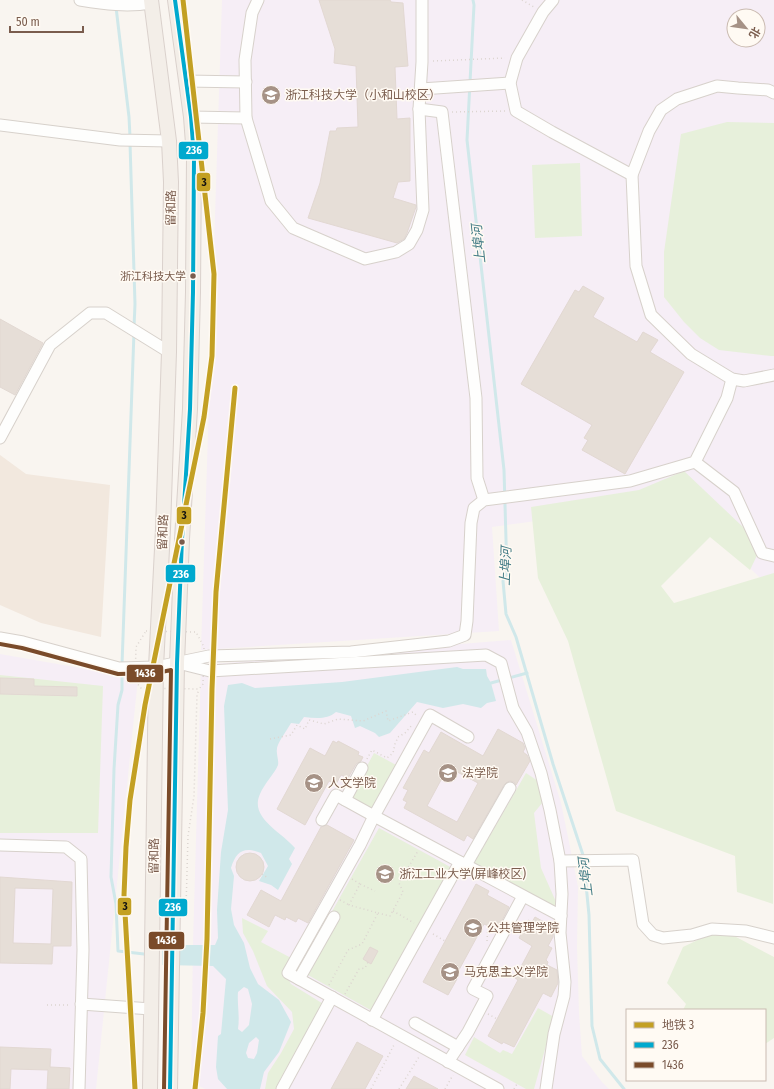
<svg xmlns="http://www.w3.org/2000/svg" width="774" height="1089" font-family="'Fira Sans Condensed','Noto Sans SC',sans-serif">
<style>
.residential{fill:#f2e8de}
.education{fill:#f6eef6;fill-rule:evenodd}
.green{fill:#e7f0db}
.water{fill:#d0e8ea;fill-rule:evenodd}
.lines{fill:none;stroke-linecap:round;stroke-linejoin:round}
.stream{stroke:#d0e8ea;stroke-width:3}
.building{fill:#e6ded7;stroke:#e2d8d2;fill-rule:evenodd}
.minor-casing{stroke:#d7d1cb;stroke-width:13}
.major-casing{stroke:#dad1cc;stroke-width:16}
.path{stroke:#dcd5d0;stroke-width:1.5;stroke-dasharray:1 3;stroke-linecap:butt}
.minor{stroke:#fefefd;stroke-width:11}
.major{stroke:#f3eee8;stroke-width:14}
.bus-1-casing{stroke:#fffaf3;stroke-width:7}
.bus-2-casing{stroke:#fffaf3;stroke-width:7}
.bus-1{stroke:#00a9ce;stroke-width:4}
.bus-2{stroke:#7a4b2a;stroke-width:4}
.metro-1-casing{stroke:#fffaf3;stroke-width:8}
.metro-1{stroke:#c3a023;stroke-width:5}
.bus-dot{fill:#7a5c4d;stroke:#fffaf3;stroke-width:1.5}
.labels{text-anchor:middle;stroke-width:3;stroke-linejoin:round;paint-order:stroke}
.bus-label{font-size:11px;fill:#7a5c4d;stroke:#fffaf3;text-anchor:end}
.poi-label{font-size:12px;fill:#7a5c4d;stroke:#fffaf3;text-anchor:start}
.street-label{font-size:12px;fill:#7a5c4d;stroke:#fffaf3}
.water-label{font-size:13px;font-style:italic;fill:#437c86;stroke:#fffaf3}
.line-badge{stroke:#fffaf3;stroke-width:1.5}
.badge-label{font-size:11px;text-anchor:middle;font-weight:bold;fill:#fff}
.pale-badge-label{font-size:11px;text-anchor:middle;font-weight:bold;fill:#111}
</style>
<rect width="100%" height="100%" fill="#f9f5f0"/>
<polygon class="residential" points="0,455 26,474 110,485 101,637 41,623 0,605"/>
<g class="education">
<path d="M222 0H774V591L680 502 492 527 499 631 201 650ZM734 16H758V40H734Z"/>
<polygon points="511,640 561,803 569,842 578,887 577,947 579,1013 582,1056 602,1082 609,1089 205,1089 191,1082 193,944 201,665"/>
<polygon points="0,654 138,678 96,1089 0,1089"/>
</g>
<g class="green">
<polygon points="727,122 774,123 774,356 771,356 719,350 700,338 684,322 664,297 664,252 681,134"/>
<polygon points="580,163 582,236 535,238 532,165"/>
<polygon points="684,471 762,545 750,570 710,537 661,586 674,603 774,573 773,904 737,892 735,856 616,811 568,641 538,578 531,507 639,490"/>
<polygon points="0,675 103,686 98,833 0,833"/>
<polygon points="374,753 398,766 373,812 349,799"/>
<polygon points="526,773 538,781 543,802 534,813 541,868 557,904 554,910 517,890 474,863"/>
<polygon points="379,828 454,869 374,1012 299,970"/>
<polygon points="242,918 268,931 261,942 293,959 285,973 291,984 325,1005 279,1089 265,1089 268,1073 281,1053 294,1029 292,1012 267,986 253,951 243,933"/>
<polygon points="721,929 774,957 774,1038 765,1044 765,1010 683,1010 686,1004 667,983 683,947"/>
<polygon points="538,1008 554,1017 534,1089 526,1089 465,1055 474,1037 500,1053 503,1050 512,1054"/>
</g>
<path class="water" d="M457 667 463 669H486L487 676 491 683 496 701 487 703 481 708 463 704 443 708 417 702 390 733 379 737 375 733 360 726 355 728 351 716 336 712C327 720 315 718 304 717L299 724 291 723C288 729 277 743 277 749 276 754 279 760 278 765 275 773 264 784 260 794 249 818 282 832 295 848L289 859 292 864 278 890 271 885 259 881 268 866 261 853C244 846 236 851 231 868L234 876 231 909 234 925 244 943 250 968 258 984 279 1000 291 1022 279 1052 264 1072 260 1089H227L218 1079 216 1067 218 1036 221 1034 226 979 213 966 162 965V945H215L218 938 217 910 221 852 228 810 224 706 228 685 242 683 255 688 342 682ZM244 987 248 989 252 1004 249 1025 242 1032 238 1029C240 1016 237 1004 238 992ZM256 1037 259 1040 257 1053 254 1059 248 1058 246 1053 249 1043Z"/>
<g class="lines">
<g class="stream">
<polyline points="473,0 474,5 467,140 504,470 507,574 503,581 506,614 516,637 553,764 584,858"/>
<polyline points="116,7 129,117 130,137"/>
<polyline points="130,143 135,304 134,327"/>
<polyline points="122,665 134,332"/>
<polyline points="122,670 122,690 118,705 114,769 111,877 116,904 118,951 144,954"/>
<polyline points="491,683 527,673"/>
<polyline points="584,864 589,915 592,1026 600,1059 624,1089"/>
</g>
</g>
<g class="building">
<polygon points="319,0 390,0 391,2 403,3 408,66 395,67 397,119 410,118 410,181 398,182 393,198 416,205 416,207 407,233 404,239 397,243 308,218 320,183 330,131 336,131 337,128 358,127 356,66 334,63 335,49"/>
<polygon points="583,286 604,298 593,317 637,342 643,332 658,340 650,352 684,372 625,474 582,450 588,440 584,438 592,425 521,384 575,290 579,292"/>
<polygon points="0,319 43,343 15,395 0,387"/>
<polygon points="0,678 34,679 34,686 77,687 77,696 0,694"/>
<path d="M498 729 523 743 525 748 523 752 527 755 530 761 516 785 514 782 510 781 507 782 504 785 473 839 467 835 464 841 404 808 407 802 403 800 408 790 403 788 424 750 429 753 441 732 483 756ZM448 767 478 783 457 822 427 806Z"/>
<polygon points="333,741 337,743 338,741 359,752 358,755 363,757 361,761 356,764 348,778 341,775 336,784 329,781 305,825 277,809 310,748 325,756"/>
<polygon points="327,825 354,840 308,923 298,918 296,922 286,917 285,920 275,915 269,927 247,915 261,890 281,901 321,827"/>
<circle cx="250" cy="867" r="14"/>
<path d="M0 877 72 882 71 946H53L52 964 0 963ZM15 888 53 889 51 944 13 943Z"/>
<polygon points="476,884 489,891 487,895 509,907 497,930 484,924 454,979 457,979 448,995 423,982"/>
<polygon points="535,917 553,927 553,937 548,946 552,948 546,960 548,962 547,965 557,970 558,983 551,997 543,993 514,1047 503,1042 502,1044 488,1036 518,980 515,978 532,946 519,938 528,920 532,922"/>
<polygon points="370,947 378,951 371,964 363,959"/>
<polygon points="357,1042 383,1056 365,1089 331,1089"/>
<polygon points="0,1047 51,1049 50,1067 70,1068 69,1089 47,1089 48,1070 11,1069 10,1089 0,1089"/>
<polygon points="414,1076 438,1089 406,1089"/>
</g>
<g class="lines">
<g class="minor-casing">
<g id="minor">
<path d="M80 0C105 4 127 7 151 3"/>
<polyline points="258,0 252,13 245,60 246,118 271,201 293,228 365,259 396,252 409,244 417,230 423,210 419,109 422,62 422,0"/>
<polyline points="553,0 543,12 517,58 510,83 516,111 552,132 632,175"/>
<polyline points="186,81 246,82"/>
<polyline points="421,89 510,83"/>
<polyline points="774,93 768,90 738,88 717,86 677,99 661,110 649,131 632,175 636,266 651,315 691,354 732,379 744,381 774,375"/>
<polyline points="419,109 442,112 476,398 477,478 484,500"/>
<polyline points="191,117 246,118"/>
<polyline points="0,125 120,140 169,141"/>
<polyline points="0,438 50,345 90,313 106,313 169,352"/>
<polyline points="695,462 734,492 762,553 774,556"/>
<polyline points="0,638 23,642 119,668 156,667 209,656 351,652 449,641 465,635 467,621 471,523 474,508 484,500 630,481 695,462 727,398 732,379"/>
<polyline points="182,664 210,671 486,655 501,663 513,708 527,732 541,773 550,810 560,861 562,894 560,933 565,982 564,996 554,1034 546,1089"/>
<polyline points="345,800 362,768"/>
<polyline points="322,820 336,795 374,816 430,715 468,737"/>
<polyline points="0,845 66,847 81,859 83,950 79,1089"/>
<polyline points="560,861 633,860 643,924 653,935 663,938 692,935 712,929 746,931 774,938"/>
<polyline points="466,865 510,788"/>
<polyline points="299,979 334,917"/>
<polyline points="81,1004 151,1009"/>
<polyline points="372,1020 460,862"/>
<polyline points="415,1023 458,1047"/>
<polyline points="448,1062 468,1032 487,996 473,989 523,896"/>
<polyline points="282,1089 332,997"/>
<polyline points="498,1089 288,973 360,845 374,816 561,916"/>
</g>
</g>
<g class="major-casing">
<g id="major">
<polyline points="150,1089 156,667 163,529 169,352 171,182 169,141 151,0"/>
<polyline points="170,1089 177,663 182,539 190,409 193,292 194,157 191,117 175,0"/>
</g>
</g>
<g class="path">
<polyline points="522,0 534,7"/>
<polyline points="433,61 505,58"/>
<polyline points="452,112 507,111"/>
<polygon points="146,631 196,632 204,647 203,684 199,689 141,688 135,681 136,647"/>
<polyline points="270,739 291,735 297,725 305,729 309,720 324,724 338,719 363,721 386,711 388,721 413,712 417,716"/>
<polyline points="367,759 372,750 387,758 393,753 395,744 398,737 405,733 413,724"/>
<polyline points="262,874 268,878"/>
<polyline points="352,879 360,884"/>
<polyline points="340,900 349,905"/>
<polyline points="186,908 188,836 194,796 197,695 199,689"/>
<polyline points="393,911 414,923"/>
<polyline points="378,913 390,916 403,892 399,883 418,851"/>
<polyline points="433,934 445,941"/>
<polyline points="487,941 488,926"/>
<polyline points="329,985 348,950 362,944 378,913 349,905 360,884 375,891"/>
<polyline points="345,994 359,969 365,968 368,962"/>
<polyline points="47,1005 71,1005"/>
<polyline points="488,1014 497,1019"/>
<polyline points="371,1089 395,1043"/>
<polyline points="399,1089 419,1057"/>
<polyline points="445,1089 453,1075"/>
<polyline points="514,1089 517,1084"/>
</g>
<use href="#minor" class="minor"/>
<use href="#major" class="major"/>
<g class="bus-1-casing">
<polyline id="bus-1" points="170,1089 177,663 182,539 190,409 193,292 194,157 191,117 175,0"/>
</g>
<g class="bus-2-casing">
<polyline id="bus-2" points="0,644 22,648 118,674 157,673 171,670 164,1089"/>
</g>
<use href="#bus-1" class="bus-1"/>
<use href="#bus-2" class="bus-2"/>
<g class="metro-1-casing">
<g id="metro-1">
<polyline points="135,1089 124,895 126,847 130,800 145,705 204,417 212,356 214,274 183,0"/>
<polyline points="195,1089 203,1013 207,939 212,689 216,592 235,388"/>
</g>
</g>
<use href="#metro-1" class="metro-1"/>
</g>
<defs>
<g id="university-disc" transform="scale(1)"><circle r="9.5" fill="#a69286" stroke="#fffaf3"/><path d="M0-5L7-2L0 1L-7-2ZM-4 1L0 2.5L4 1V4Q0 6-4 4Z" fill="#fff"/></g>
</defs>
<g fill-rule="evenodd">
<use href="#university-disc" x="271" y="95"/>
<use href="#university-disc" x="448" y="773"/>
<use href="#university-disc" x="314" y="783"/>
<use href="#university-disc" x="385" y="874"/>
<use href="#university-disc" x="473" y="928"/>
<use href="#university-disc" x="450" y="972"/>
</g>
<g class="bus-dot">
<circle cx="193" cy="276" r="3.5"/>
<circle cx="182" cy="542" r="3.5"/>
</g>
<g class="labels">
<g class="bus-label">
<text x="186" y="280">浙江科技大学</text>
</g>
<g class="poi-label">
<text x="285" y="99">浙江科技大学（小和山校区）</text>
<text x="462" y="777">法学院</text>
<text x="328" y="787">人文学院</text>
<text x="399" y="878">浙江工业大学(屏峰校区)</text>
<text x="487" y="932">公共管理学院</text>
<text x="464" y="976">马克思主义学院</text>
</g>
<g class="street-label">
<text transform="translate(171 208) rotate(-89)" y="4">留和路</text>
<text transform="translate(163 532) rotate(-88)" y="4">留和路</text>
<text transform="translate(154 856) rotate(-89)" y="4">留和路</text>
</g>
<g class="water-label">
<text transform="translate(478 244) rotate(-96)" y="5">上埠河</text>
<text transform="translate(505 566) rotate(-88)" y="5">上埠河</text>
<text transform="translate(585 877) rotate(-97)" y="5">上埠河</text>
</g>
</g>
<g class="line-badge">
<rect x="178" y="141" width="31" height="19" rx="4" fill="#00a9ce"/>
<rect x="196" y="172" width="15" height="20" rx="4" fill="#c3a023"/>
<rect x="176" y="506" width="16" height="19" rx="4" fill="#c3a023"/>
<rect x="165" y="564" width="31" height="19" rx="4" fill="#00a9ce"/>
<rect x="126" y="664" width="38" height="19" rx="4" fill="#7a4b2a"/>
<rect x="117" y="897" width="15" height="19" rx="4" fill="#c3a023"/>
<rect x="158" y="898" width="30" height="19" rx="4" fill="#00a9ce"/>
<rect x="148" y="931" width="37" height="19" rx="4" fill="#7a4b2a"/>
</g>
<g class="badge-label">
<text x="194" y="154">236</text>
<text x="181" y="578">236</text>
<text x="145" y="677">1436</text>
<text x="173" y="911">236</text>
<text x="166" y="944">1436</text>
</g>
<g class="pale-badge-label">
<text x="204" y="186">3</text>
<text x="184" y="519">3</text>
<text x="125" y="910">3</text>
</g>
<rect x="626" y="1009" width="140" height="72" fill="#fffaf3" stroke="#cabbb1"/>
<rect x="634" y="1022" width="20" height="6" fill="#c3a023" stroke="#cabbb1"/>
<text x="662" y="1029" font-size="12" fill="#7a5c4d">地铁 3</text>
<rect x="634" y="1042" width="20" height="6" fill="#00a9ce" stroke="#cabbb1"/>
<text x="662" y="1049" font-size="12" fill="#7a5c4d">236</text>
<rect x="634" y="1062" width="20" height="6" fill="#7a4b2a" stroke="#cabbb1"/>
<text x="662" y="1069" font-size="12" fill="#7a5c4d">1436</text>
<g transform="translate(746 28) rotate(119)"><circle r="19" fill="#fffaf3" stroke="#cabbb1"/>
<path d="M0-3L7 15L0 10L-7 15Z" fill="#a69286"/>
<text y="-6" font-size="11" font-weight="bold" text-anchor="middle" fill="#7a5c4d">北</text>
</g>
<path d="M10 26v6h73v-6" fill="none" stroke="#7a5c4d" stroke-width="2"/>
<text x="16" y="26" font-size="12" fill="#7a5c4d" stroke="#fffaf3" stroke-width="3" paint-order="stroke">50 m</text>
</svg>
